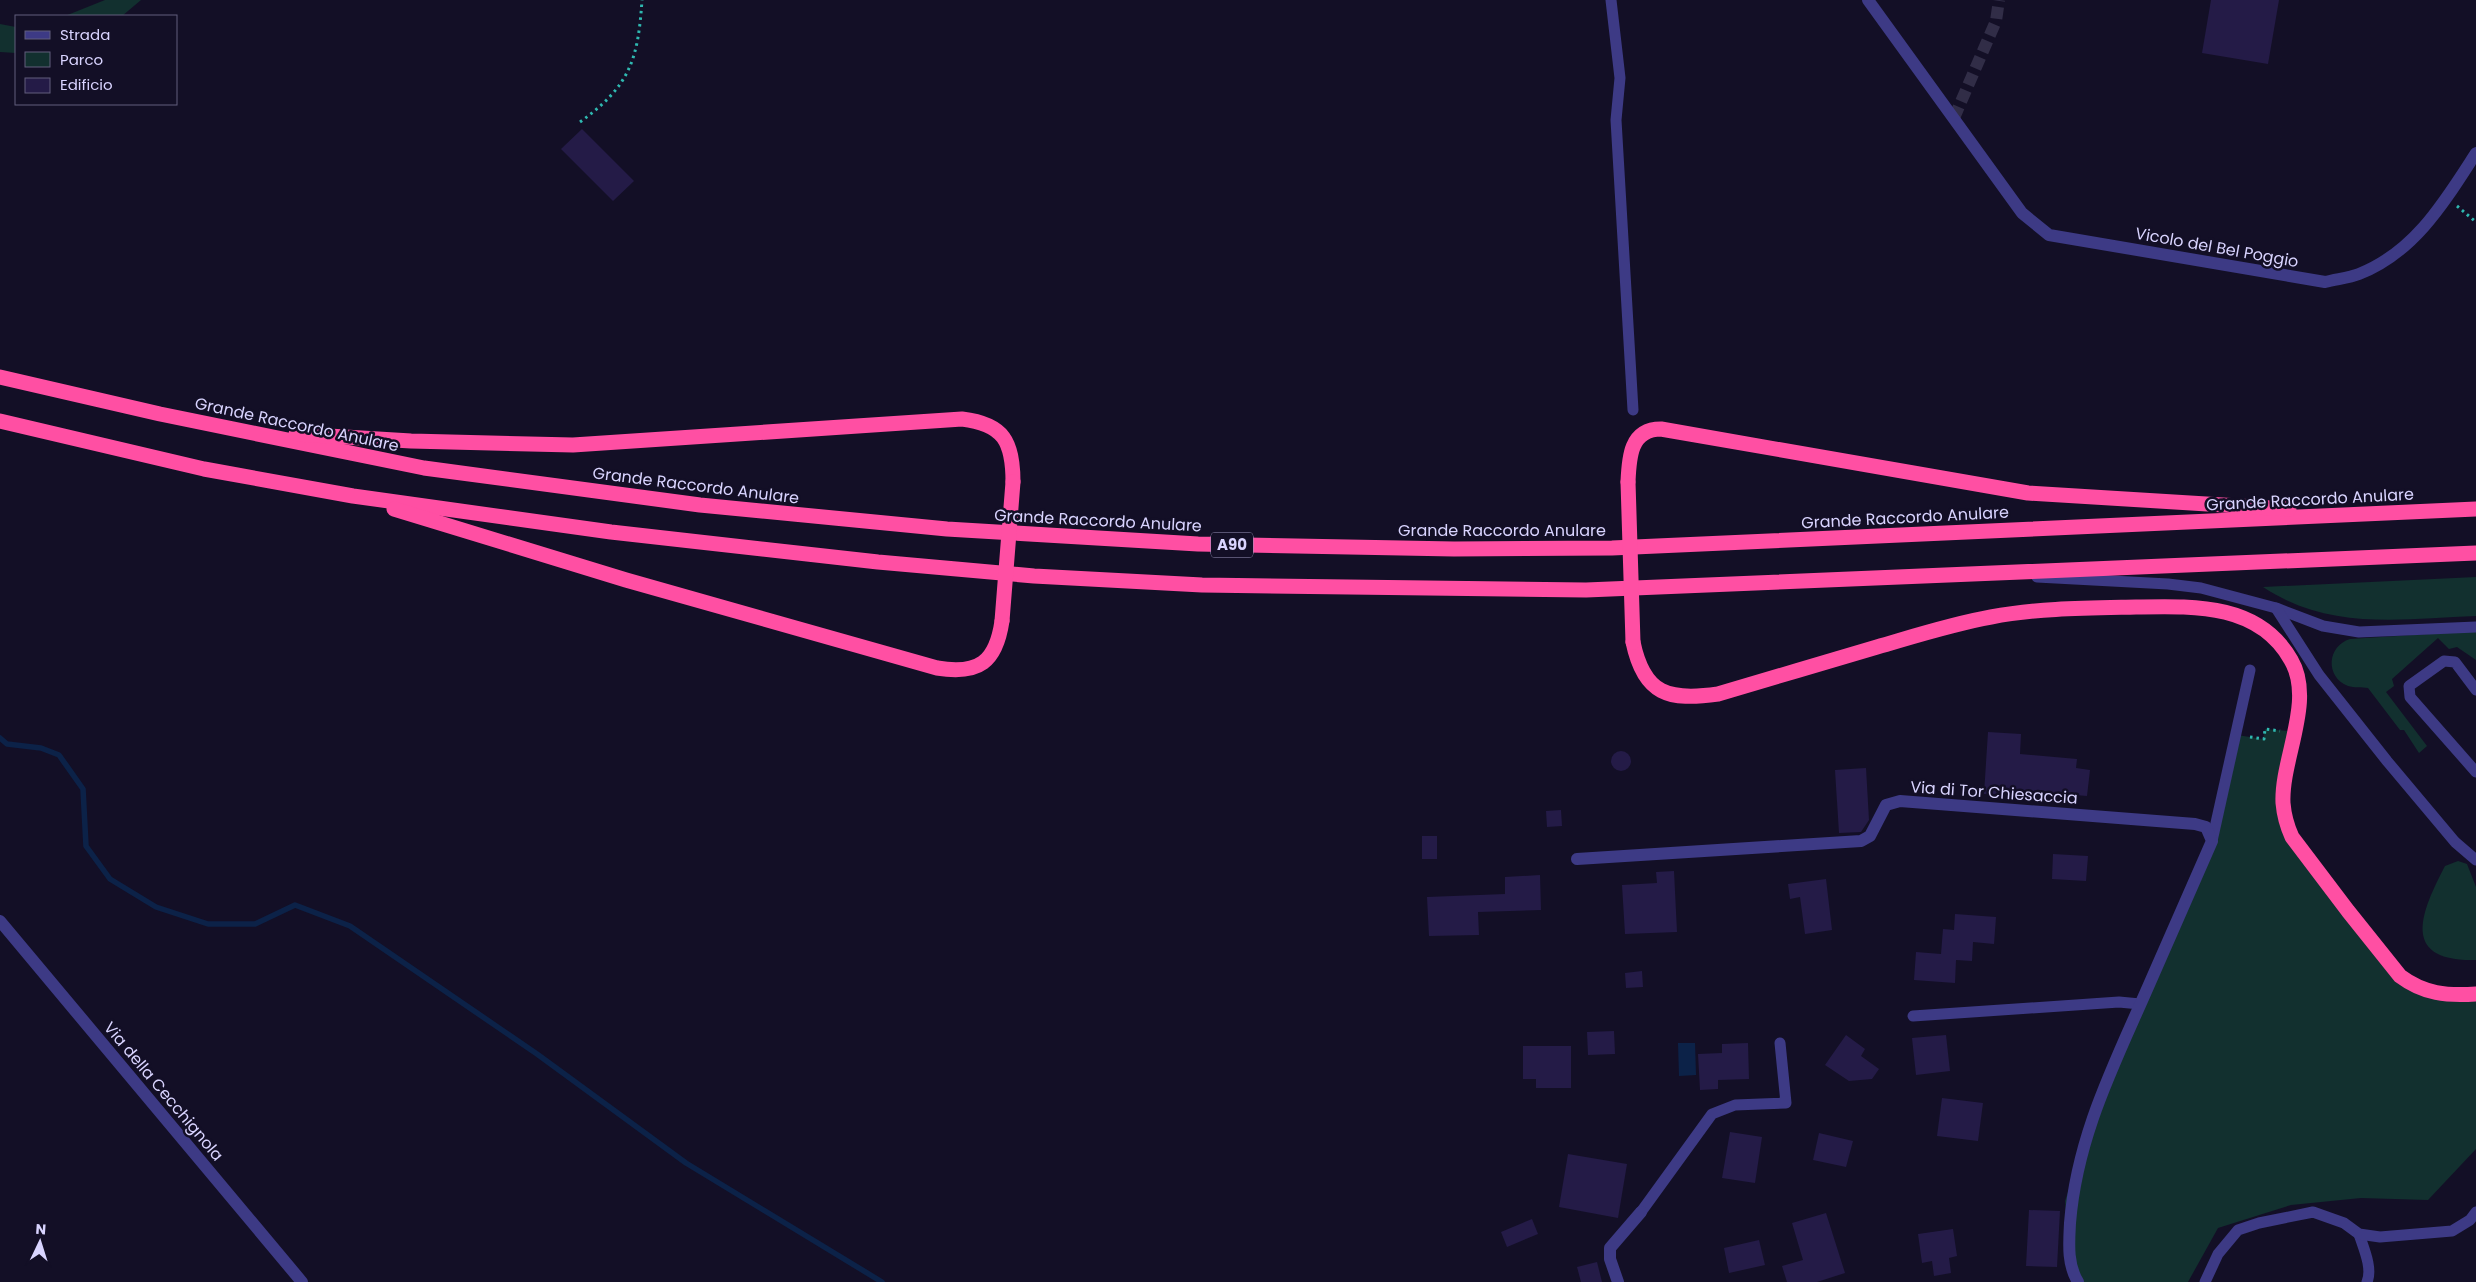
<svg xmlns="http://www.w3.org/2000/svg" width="2476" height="1282" font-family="Poppins,sans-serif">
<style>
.green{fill:#12302f}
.water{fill:#0c2248}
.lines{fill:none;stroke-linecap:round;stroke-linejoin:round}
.stream{stroke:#0c2248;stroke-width:5.5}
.building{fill:#241b47}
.minor-tunnel{stroke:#312d47;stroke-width:12;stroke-dasharray:12 6;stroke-linecap:butt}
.path{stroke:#2fb8b0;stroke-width:3;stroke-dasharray:2.5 4;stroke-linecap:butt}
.service{stroke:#3d3a85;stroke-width:11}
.minor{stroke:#3d3a85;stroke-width:12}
.tertiary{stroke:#3d3a85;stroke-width:12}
.motorway{stroke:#ff4fa3;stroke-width:15}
.motorway-bridge{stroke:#ff4fa3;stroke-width:15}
.labels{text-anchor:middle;stroke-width:5;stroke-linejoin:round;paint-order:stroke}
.shield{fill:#130f26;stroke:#9e99be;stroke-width:1}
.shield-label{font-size:15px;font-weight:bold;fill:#d9d4ff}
.street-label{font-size:16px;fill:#d9d4ff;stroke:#130f26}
</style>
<rect width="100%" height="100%" fill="#130f26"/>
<g class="green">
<polygon points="105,0 141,0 122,16 65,16"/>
<polygon points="0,24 16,27 16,53 0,52"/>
<path d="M2476 577V616C2400 619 2330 631 2263 587Z"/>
<path d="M2476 631V660L2457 647 2449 649 2438 638 2392 679 2394 686 2386 692 2427 746 2419 753 2404 730H2400L2368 688C2362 687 2354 688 2348 686 2325 677 2327 646 2350 639Z"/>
<polygon points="2265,729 2288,731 2284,792 2293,837 2420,989 2476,994 2476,1149 2428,1200 2361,1198 2291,1205 2218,1228 2188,1282 2079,1282 2069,1249 2065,1201 2088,1130 2212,841 2237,735 2263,739"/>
<path d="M2458 861 2467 864 2476 887V960C2399 962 2421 912 2445 866Z"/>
</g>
<polygon class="water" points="1678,1043 1695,1043 1696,1075 1679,1076"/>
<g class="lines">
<polyline class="stream" points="0,738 7,744 41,748 59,755 83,789 86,846 110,879 156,907 208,924 255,924 295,905 350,926 537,1054 686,1163 882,1282"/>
</g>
<g class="building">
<polygon points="2211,0 2279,0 2268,64 2202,53"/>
<polygon points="582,129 634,181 613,201 561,149"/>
<polygon points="1988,732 2021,734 2020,754 2077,759 2076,768 2090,770 2087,796 2018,790 2018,796 1984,794"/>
<circle cx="1621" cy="761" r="10"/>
<polygon points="1866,768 1869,820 1861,832 1839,833 1835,770"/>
<polygon points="1561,810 1562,826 1547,827 1546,811"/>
<rect x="1422" y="836" width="15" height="23"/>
<polygon points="2053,854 2088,856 2086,881 2052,879"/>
<polygon points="1674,871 1677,932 1625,934 1622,885 1657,883 1656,872"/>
<polygon points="1540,875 1541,910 1478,912 1479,935 1429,936 1427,897 1505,894 1505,877"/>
<polygon points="1826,879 1832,930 1805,934 1800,897 1790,899 1788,884"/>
<polygon points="1955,914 1996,917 1994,944 1973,942 1972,961 1956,960 1955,983 1914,980 1916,952 1941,954 1943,929 1954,930"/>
<polygon points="1642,971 1643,987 1626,988 1625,973"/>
<polygon points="1614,1031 1615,1054 1588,1055 1587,1032"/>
<polygon points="1846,1035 1865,1049 1861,1056 1879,1069 1872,1079 1849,1081 1825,1065"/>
<polygon points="1946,1035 1950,1071 1916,1075 1912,1038"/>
<polygon points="1748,1043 1749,1079 1718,1080 1718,1089 1700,1090 1698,1054 1722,1053 1722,1044"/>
<polygon points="1523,1046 1571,1046 1571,1088 1536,1088 1536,1079 1523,1079"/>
<polygon points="1942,1098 1983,1103 1978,1141 1937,1136"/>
<polygon points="1730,1132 1762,1137 1755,1183 1722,1178"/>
<polygon points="1819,1133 1853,1141 1846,1167 1813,1160"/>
<polygon points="1568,1154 1627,1164 1618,1218 1559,1207"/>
<polygon points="2029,1210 2060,1211 2057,1267 2026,1266"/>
<polygon points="1826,1213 1845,1273 1817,1282 1787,1282 1782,1266 1803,1260 1792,1223"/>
<polygon points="1532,1219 1538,1234 1507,1247 1501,1232"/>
<polygon points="1953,1229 1957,1256 1949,1258 1951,1273 1934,1276 1932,1261 1922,1263 1918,1234"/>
<polygon points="1759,1240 1765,1265 1729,1273 1724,1248"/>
<polygon points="1597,1262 1602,1282 1581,1282 1577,1267"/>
</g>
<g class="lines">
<polyline class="minor-tunnel" points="1954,118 1996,21 1999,0"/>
<g class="path">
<path d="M580 122C630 86 638 60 642 0"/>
<polyline points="2457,206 2476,222"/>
<polyline points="2250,737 2264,739 2265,729 2280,731"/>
</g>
<g class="service">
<polyline points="1611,0 1620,78 1616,120 1633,410"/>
<polyline points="2037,577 2168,584 2201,588 2276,608 2323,626 2359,632 2476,627"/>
<polyline points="2276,608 2319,675 2387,761 2455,842 2476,860"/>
<polyline points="2476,690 2455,662 2444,661 2409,686 2410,697 2476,772"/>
<polyline points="2212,841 2250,670"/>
<polyline points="1913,1016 2119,1002 2140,1004"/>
<polyline points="1641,1212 1712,1114 1735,1105 1786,1103 1780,1043"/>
<path d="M2359 1234C2363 1247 2373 1268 2367 1282"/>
<polyline points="2205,1282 2218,1254 2238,1230 2259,1223 2313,1212 2344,1223 2359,1234 2380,1237 2452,1231 2470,1220 2476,1212"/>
</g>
<g class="minor">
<path d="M1868 0 2022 213 2049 235 2325 282C2336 279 2349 278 2359 274 2415 252 2445 201 2476 153"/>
<path d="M1577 859 1861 841 1870 836 1886 805 1900 801 2195 824 2206 827 2212 841C2191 890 2169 938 2148 987 2114 1065 2077 1136 2070 1223 2069 1243 2067 1264 2078 1282"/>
<polyline points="1618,1282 1610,1259 1610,1248 1641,1212"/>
</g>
<polyline class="tertiary" points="0,921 302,1282"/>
<g class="motorway">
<polyline points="0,377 160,414 424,468 700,505 947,529 1198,544 1454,549 1612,548 2476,509"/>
<polyline points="0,421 204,469 353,496 611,532 878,562 1034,576 1202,585 1586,590 2476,553"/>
<path d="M296 434 411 441 573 445 962 419C1004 424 1013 442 1013 482"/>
<path d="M1628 482C1629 458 1630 429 1661 429L2028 493 2289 509"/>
<path d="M394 509 626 580 937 668C979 675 996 662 1002 621"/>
<path d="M1633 642C1644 695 1669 701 1718 694 1771 678 1824 663 1877 647 1915 636 1952 624 1991 617 2038 608 2088 608 2136 607 2193 606 2259 603 2291 660 2315 701 2281 759 2283 803 2284 815 2287 826 2292 837L2348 911 2400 976C2424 994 2447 996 2476 994"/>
</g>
<g class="motorway-bridge">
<polyline points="1628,482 1633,642"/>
<polyline points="1002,621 1013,482"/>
</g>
</g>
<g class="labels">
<rect class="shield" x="1211" y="532.5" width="42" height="25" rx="4"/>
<g class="shield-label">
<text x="1232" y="550">A90</text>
</g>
<g class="street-label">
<text transform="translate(2217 247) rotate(10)" y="6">Vicolo del Bel Poggio</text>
<text transform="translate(297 424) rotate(12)" y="6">Grande Raccordo Anulare</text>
<text transform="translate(696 485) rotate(7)" y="6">Grande Raccordo Anulare</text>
<text transform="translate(2310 499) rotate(-3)" y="6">Grande Raccordo Anulare</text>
<text transform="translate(1905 517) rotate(-3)" y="6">Grande Raccordo Anulare</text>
<text transform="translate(1098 520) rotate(3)" y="6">Grande Raccordo Anulare</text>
<text x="1502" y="536">Grande Raccordo Anulare</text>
<text transform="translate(1994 792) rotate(4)" y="6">Via di Tor Chiesaccia</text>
<text transform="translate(164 1091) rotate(50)" y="6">Via della Cecchignola</text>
</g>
</g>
<rect x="15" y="15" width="162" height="90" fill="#130f26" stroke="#625e7d"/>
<rect x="25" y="31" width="25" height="8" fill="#3d3a85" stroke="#625e7d"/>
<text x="60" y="40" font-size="15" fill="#d9d4ff">Strada</text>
<rect x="25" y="52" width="25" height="15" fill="#12302f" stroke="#625e7d"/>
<text x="60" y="65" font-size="15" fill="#d9d4ff">Parco</text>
<rect x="25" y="78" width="25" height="15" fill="#241b47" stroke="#625e7d"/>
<text x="60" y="90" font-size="15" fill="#d9d4ff">Edificio</text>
<g transform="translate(40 1242) rotate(4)" stroke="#130f26" stroke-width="4" paint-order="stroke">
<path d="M0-4L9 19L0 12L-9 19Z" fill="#d9d4ff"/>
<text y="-8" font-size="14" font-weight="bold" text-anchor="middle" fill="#d9d4ff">N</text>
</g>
</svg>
